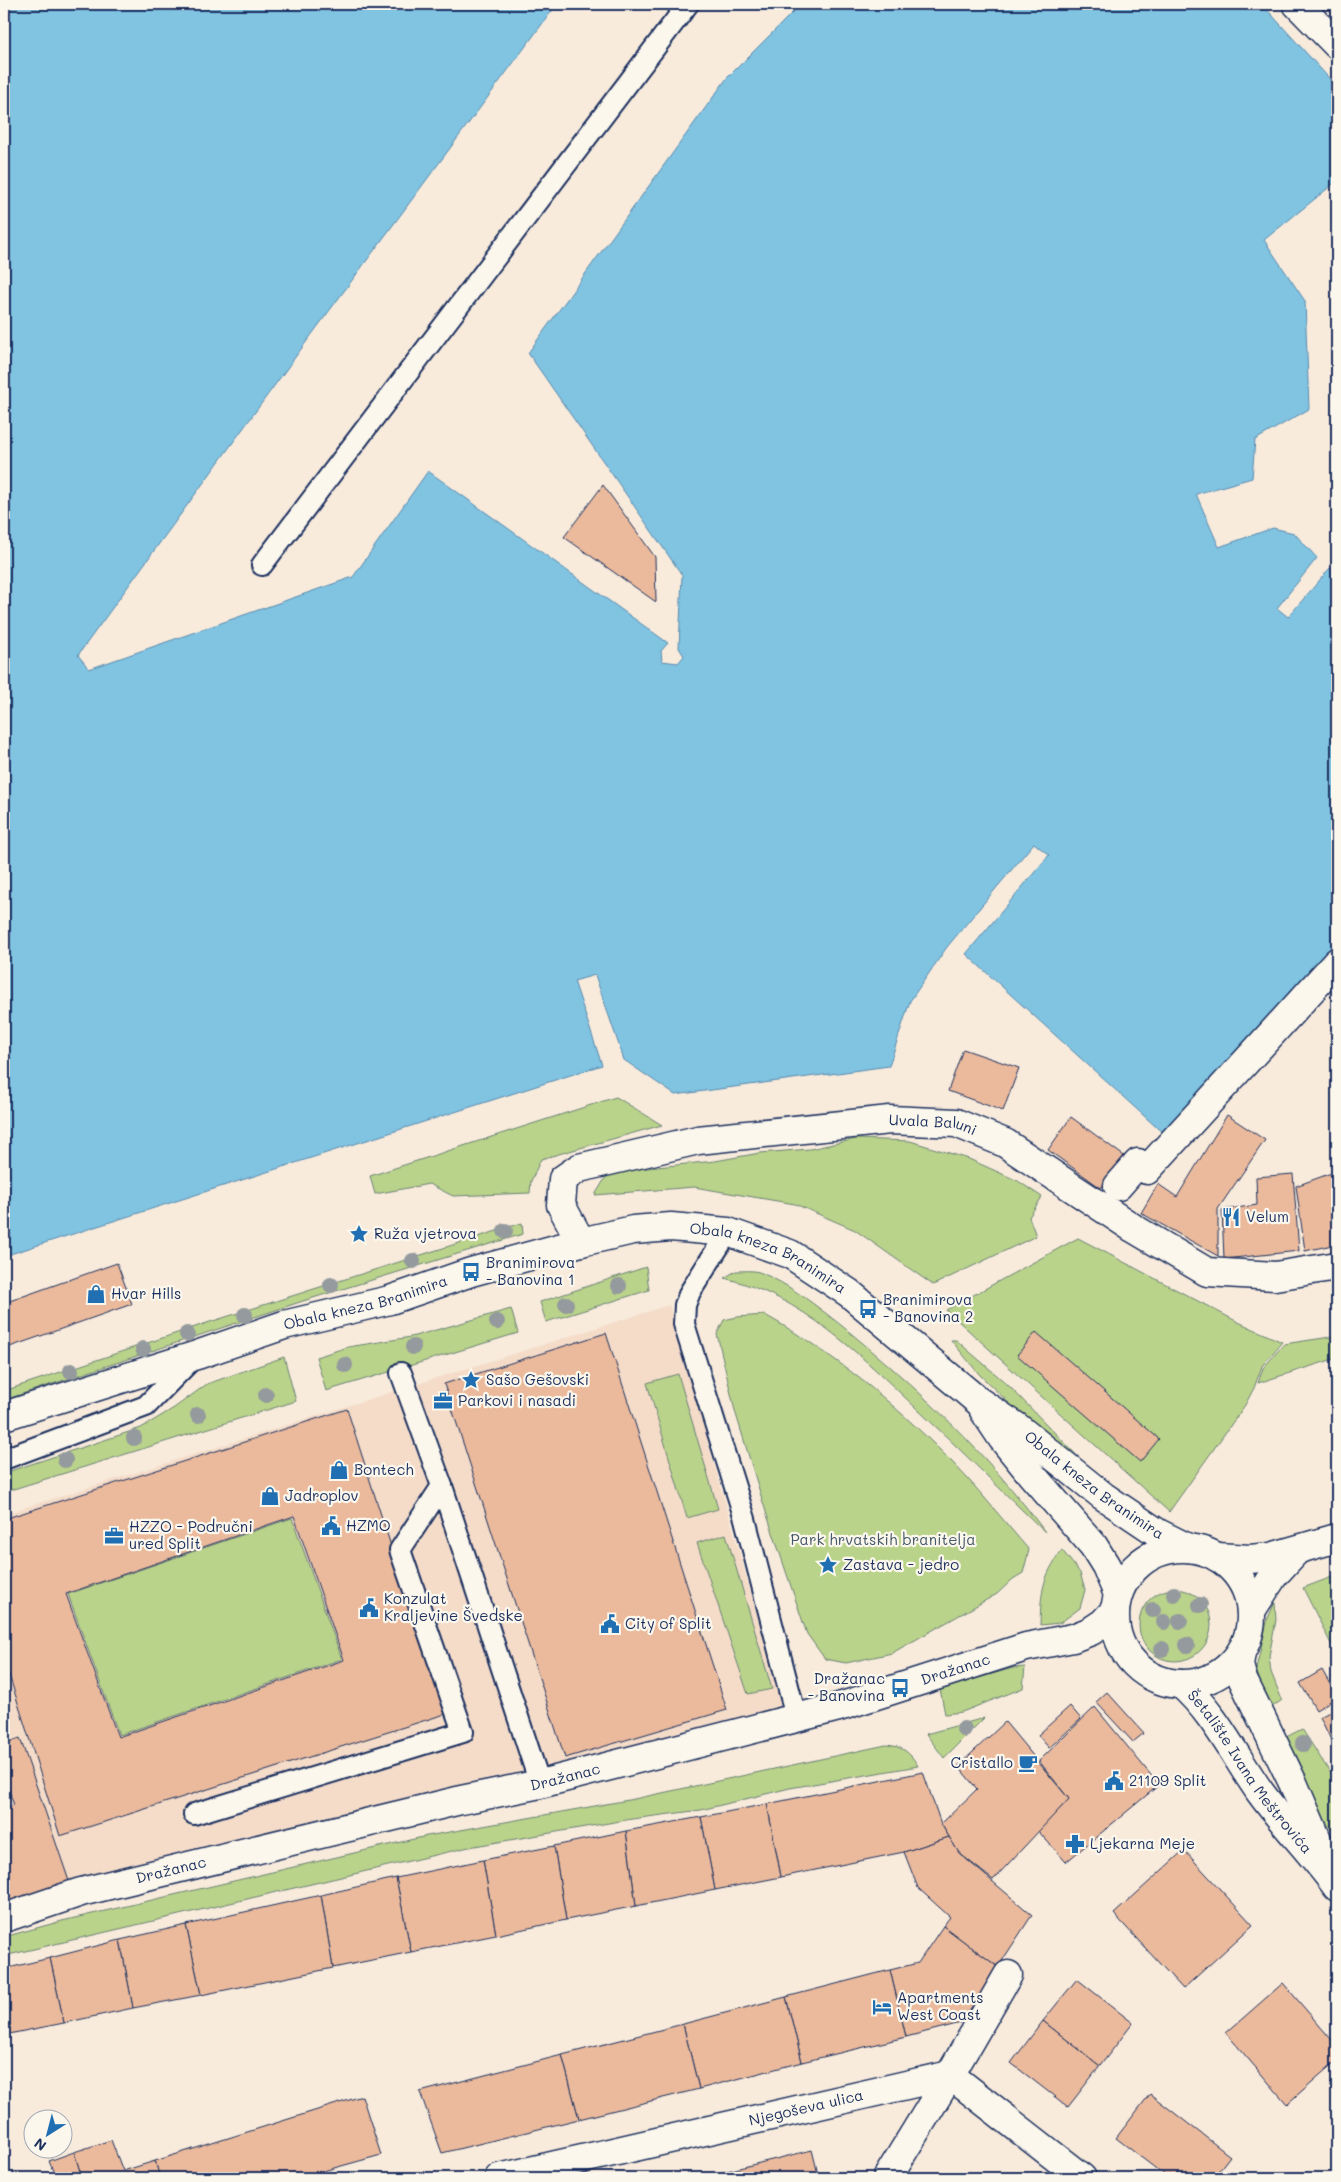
<svg xmlns="http://www.w3.org/2000/svg" width="1341" height="2182" font-family="Mali,sans-serif">
<style>
.built{fill:#f4dcc9}
.green{fill:#bad38a;stroke:#6a8174}
.water{fill:#80c4e1;stroke:#5888ad}
.building{fill:#ebba9c;stroke:#1b2f5e;fill-rule:evenodd}
.lines{fill:none;stroke-linecap:round;stroke-linejoin:round}
.lane-casing{stroke:#1b2f5e;stroke-width:24}
.street-casing{stroke:#1b2f5e;stroke-width:31}
.secondary-casing{stroke:#1b2f5e;stroke-width:31}
.lane{stroke:#fbf7ec;stroke-width:20}
.street{stroke:#fbf7ec;stroke-width:28}
.secondary{stroke:#fbf7ec;stroke-width:28}
.tree{fill:#949a9d}
.labels{text-anchor:middle;stroke-width:4.5;stroke-linejoin:round;paint-order:stroke}
.street-label{font-size:15px;fill:#1b2f5e;stroke:#fbf7ec}
.poi-label{font-size:15px;fill:#1b2f5e;stroke:#fbf7ec;text-anchor:start}
.park-label{font-size:15px;fill:#435869;stroke:#fbf7ec}
</style>
<rect width="100%" height="100%" fill="#f8ebdc"/>
<filter id="ink" filterUnits="userSpaceOnUse"><feTurbulence type="fractalNoise" baseFrequency=".02" numOctaves="2"/><feDisplacementMap in="SourceGraphic" scale="10" xChannelSelector="R" yChannelSelector="G"/><feConvolveMatrix kernelMatrix="1 2 1 2 8 2 1 2 1" color-interpolation-filters="sRGB"/></filter>
<g filter="url(#ink)">
<polygon class="built" points="669,1305 784,1709 506,1778 4,1911 4,1514"/>
<g class="green">
<polygon points="616,1097 662,1125 541,1159 531,1181 530,1193 453,1196 429,1184 375,1194 370,1176"/>
<polygon points="856,1139 910,1141 969,1159 1018,1181 1042,1197 1029,1217 1036,1236 933,1285 855,1230 795,1204 694,1187 595,1195 609,1172 715,1161 760,1153 810,1149"/>
<polygon points="522,1223 523,1234 303,1301 4,1400 4,1391 210,1322"/>
<polygon points="1078,1238 1234,1320 1282,1342 1262,1366 1254,1388 1245,1405 1169,1512 946,1310"/>
<polygon points="646,1267 649,1290 546,1322 540,1302"/>
<path d="M736 1271C743 1271 753 1270 759 1272 788 1283 818 1307 842 1326 916 1386 989 1455 1045 1532 1002 1491 960 1449 916 1408 860 1355 802 1296 724 1278Z"/>
<polygon points="511,1309 518,1333 326,1391 316,1357 348,1347 411,1337"/>
<path d="M765 1315C832 1352 894 1403 948 1458 977 1487 1002 1519 1029 1550L1023 1573 1013 1579 997 1594 892 1653 846 1663 825 1659 807 1634 766 1512 735 1411 717 1334 724 1320 737 1317Z"/>
<polygon points="1337,1336 1337,1358 1258,1383 1263,1368 1284,1344"/>
<polygon points="951,1340 956,1340 1007,1384 1093,1472 1021,1415 979,1374"/>
<polygon points="284,1357 296,1401 4,1492 4,1473 141,1428 174,1408 207,1384"/>
<polygon points="678,1374 718,1509 687,1518 647,1383"/>
<polygon points="292,1518 342,1659 119,1735 68,1594"/>
<polygon points="726,1534 772,1689 748,1694 697,1543"/>
<path d="M1062 1550 1080 1573 1085 1590 1080 1608 1060 1623 1040 1625C1041 1591 1042 1578 1062 1550Z"/>
<polygon points="1337,1575 1337,1656 1303,1588"/>
<circle cx="1175" cy="1625" r="36"/>
<polygon points="1275,1602 1276,1620 1269,1656 1271,1672 1282,1700 1268,1710 1256,1668 1268,1618"/>
<polygon points="1025,1667 1023,1688 962,1712 945,1714 940,1689 1013,1668"/>
<polygon points="984,1718 944,1758 926,1734"/>
<path d="M1302 1729 1329 1771 1337 1779V1836C1314 1811 1297 1770 1284 1738Z"/>
<path d="M886 1745C902 1746 910 1752 918 1766L790 1788 701 1810 632 1819 469 1847 4 1956V1937L62 1921 427 1836 634 1799Z"/>
</g>
<polygon class="water" points="4,4 557,4 304,345 78,655 89,669 353,577 428,471 668,643 661,651 662,661 678,663 684,656 679,648 682,575 528,353 727,78 801,4 1262,4 1337,87 1337,181 1264,240 1305,301 1309,409 1255,440 1252,478 1196,494 1219,547 1273,528 1294,533 1317,558 1277,608 1288,617 1330,568 1337,575 1337,940 1165,1135 966,954 1049,855 1034,843 947,947 910,1001 889,1066 675,1095 624,1060 595,975 574,981 602,1065 4,1256"/>
<g class="building">
<polygon points="603,485 655,557 656,602 564,537"/>
<polygon points="963,1049 1019,1068 1003,1111 948,1091"/>
<polygon points="1227,1115 1265,1140 1218,1209 1218,1256 1141,1213 1158,1184 1177,1197"/>
<polygon points="1071,1117 1124,1156 1101,1188 1048,1150"/>
<polygon points="1337,1171 1337,1244 1305,1251 1296,1186"/>
<polygon points="1293,1174 1299,1251 1224,1259 1222,1210 1257,1205 1256,1177"/>
<polygon points="117,1263 132,1304 4,1349 4,1303"/>
<polygon points="1036,1332 1159,1439 1140,1462 1017,1355"/>
<polygon points="606,1333 727,1710 565,1758 444,1384"/>
<path d="M347 1409 445 1714 60 1836 4 1659V1519ZM294 1516 344 1660 118 1737 66 1594Z"/>
<polygon points="1322,1670 1337,1697 1316,1710 1300,1683"/>
<polygon points="1107,1692 1144,1733 1133,1742 1096,1702"/>
<polygon points="1070,1706 1081,1719 1049,1748 1038,1735"/>
<polygon points="1095,1707 1159,1785 1066,1862 1038,1831 1069,1799 1039,1761"/>
<polygon points="1337,1708 1337,1737 1331,1740 1320,1717"/>
<polygon points="1005,1722 1069,1799 993,1880 959,1853 941,1824 977,1789 958,1766"/>
<polygon points="20,1738 70,1884 4,1907 4,1809 14,1805 4,1777 4,1744"/>
<polygon points="923,1772 941,1824 949,1837 904,1852 781,1877 767,1804"/>
<polygon points="767,1804 781,1877 715,1890 701,1817"/>
<polygon points="701,1817 715,1890 636,1906 626,1831"/>
<polygon points="626,1831 636,1906 566,1920 554,1846"/>
<polygon points="949,1837 959,1853 1032,1915 998,1967 943,1926 950,1917 918,1888 904,1852"/>
<polygon points="554,1846 566,1920 496,1935 483,1860"/>
<polygon points="1184,1850 1253,1925 1183,1989 1114,1914"/>
<polygon points="483,1860 496,1935 411,1952 396,1878"/>
<polygon points="396,1878 411,1952 333,1968 321,1895"/>
<polygon points="321,1895 333,1968 201,1995 186,1925"/>
<polygon points="186,1925 201,1995 133,2008 120,1940"/>
<polygon points="943,1926 998,1967 961,2023 906,2037 890,1970 918,1963"/>
<polygon points="120,1940 133,2008 64,2023 50,1958"/>
<polygon points="50,1958 64,2023 4,2035 4,1969"/>
<polygon points="890,1970 906,2037 802,2062 786,1997"/>
<polygon points="1077,1979 1133,2023 1100,2066 1043,2021"/>
<polygon points="1283,1983 1337,2046 1337,2060 1287,2104 1226,2033"/>
<polygon points="786,1997 802,2062 699,2089 683,2024"/>
<polygon points="1043,2021 1100,2066 1068,2107 1011,2063"/>
<polygon points="683,2024 699,2089 579,2119 562,2055"/>
<polygon points="562,2055 579,2119 442,2153 420,2092"/>
<polygon points="1150,2094 1230,2156 1213,2178 1168,2178 1116,2138"/>
<polygon points="362,2096 381,2155 298,2178 160,2178 155,2161"/>
<polygon points="111,2140 123,2171 155,2161 160,2178 82,2178 74,2152"/>
<polygon points="812,2150 819,2178 716,2178 715,2174"/>
<polygon points="74,2152 82,2178 56,2178 49,2161"/>
</g>
<g class="lines">
<g class="lane-casing">
<g id="lane">
<polyline points="262,565 688,4"/>
<polyline points="728,1232 690,1292 685,1305 684,1324 745,1519 796,1717"/>
<polyline points="401,1373 442,1486 540,1784"/>
<polyline points="4,1459 146,1406 194,1357"/>
<polyline points="194,1814 463,1732 400,1550 442,1486"/>
</g>
</g>
<g class="street-casing">
<g id="street">
<polyline points="1297,4 1337,45"/>
<polyline points="1118,1186 1138,1163 1147,1170 1337,962"/>
<path id="s1" d="M581 1242 561 1205 563 1179 579 1168 698 1140 890 1120 956 1123 1005 1143 1133 1228 1207 1272 1275 1276 1337 1266"/>
<polyline points="984,1411 1002,1438 1031,1474 1093,1545 1106,1566 1118,1594"/>
<path id="s2" d="M4 1416 197 1355 284 1325 390 1300 471 1272 581 1242 633 1230 671 1227 728 1232 790 1254 849 1293 978 1401 1017 1427 1103 1496 1158 1533 1188 1548"/>
<polyline points="1217,1557 1250,1559 1271,1557 1337,1538"/>
<polyline points="1251,1611 1274,1575 1296,1551"/>
<path id="s3" d="M4 1918 81 1892 461 1800 540 1784 839 1707 1026 1647 1073 1638 1091 1631 1103 1623 1115 1610"/>
<polyline points="950,2075 1082,2178"/>
<path id="s4" d="M499 2178 950 2075"/>
<polyline points="887,2178 950,2075 1008,1975"/>
</g>
</g>
<g class="secondary-casing">
<g id="secondary">
<circle cx="1183" cy="1616" r="68"/>
<polyline points="1241,1652 1239,1665 1243,1680 1293,1783 1325,1858"/>
<path id="s5" d="M1181 1684C1215 1714 1234 1755 1260 1792 1284 1825 1313 1854 1337 1887"/>
</g>
</g>
<use href="#lane" class="lane"/>
<use href="#street" class="street"/>
<use href="#secondary" class="secondary"/>
</g>
<g class="tree">
<circle cx="505" cy="1231" r="8"/>
<circle cx="413" cy="1261" r="8"/>
<circle cx="331" cy="1285" r="8"/>
<circle cx="619" cy="1286" r="8"/>
<circle cx="566" cy="1304" r="8"/>
<circle cx="245" cy="1315" r="8"/>
<circle cx="497" cy="1322" r="8"/>
<circle cx="187" cy="1334" r="8"/>
<circle cx="413" cy="1347" r="8"/>
<circle cx="143" cy="1349" r="8"/>
<circle cx="345" cy="1365" r="8"/>
<circle cx="71" cy="1371" r="8"/>
<circle cx="266" cy="1395" r="8"/>
<circle cx="198" cy="1415" r="8"/>
<circle cx="134" cy="1438" r="8"/>
<circle cx="65" cy="1460" r="8"/>
<circle cx="1174" cy="1594" r="8"/>
<circle cx="1200" cy="1605" r="8"/>
<circle cx="1153" cy="1610" r="8"/>
<circle cx="1180" cy="1621" r="8"/>
<circle cx="1164" cy="1622" r="8"/>
<circle cx="1187" cy="1645" r="8"/>
<circle cx="1162" cy="1649" r="8"/>
<circle cx="964" cy="1729" r="8"/>
<circle cx="1303" cy="1744" r="8"/>
</g>
</g>
<defs>
<g id="restaurant-bare" transform="scale(1.5)"><path d="M-5-6h1v4h1v-4h1v4h1v-4h1v5L-1.5 .5V6h-2V.5L-5-1ZM5-6V6H3V1.5H1.5Q1.5-4 5-6Z" fill="#1f6fb2" stroke="#fbf7ec" stroke-width="2.5" paint-order="stroke"/></g>
<g id="sight-bare" transform="scale(1.5)"><path d="M0-6L1.8-2.2L6-1.7L2.9 1.2L3.7 5.4L0 3.3L-3.7 5.4L-2.9 1.2L-6-1.7L-1.8-2.2Z" fill="#1f6fb2" stroke="#fbf7ec" stroke-width="2.5" paint-order="stroke"/></g>
<g id="bus-bare" transform="scale(1.5)"><path d="M-5-6H5V4H4V6H2V4H-2V6H-4V4H-5ZM-3.5-4V0h7V-4ZM-3.5 1.2v1.5H-2V1.2ZM2 1.2v1.5H3.5V1.2Z" fill="#1f6fb2" stroke="#fbf7ec" stroke-width="2.5" paint-order="stroke"/></g>
<g id="shop-bare" transform="scale(1.5)"><path d="M-5-2.5h2.3a2.7 3.5 0 0 1 5.4 0H5L5.5 6h-11ZM-1.5-2.5h3a1.5 2.3 0 0 0-3 0Z" fill="#1f6fb2" stroke="#fbf7ec" stroke-width="2.5" paint-order="stroke"/></g>
<g id="office-bare" transform="scale(1.5)"><path d="M-6-3h4V-5.5h4V-3h4V5H-6ZM-1-4.5V-3h2v-1.5ZM-6 0V1H6V0Z" fill="#1f6fb2" stroke="#fbf7ec" stroke-width="2.5" paint-order="stroke"/></g>
<g id="civic-bare" transform="scale(1.5)"><path d="M-.6-6.5H3V-4.5H.6V-3L4-1V1h2V6H-6V1h2V-1L-.6-3ZM-1.2 2.5V6h2.4V2.5Z" fill="#1f6fb2" stroke="#fbf7ec" stroke-width="2.5" paint-order="stroke"/></g>
<g id="cafe-bare" transform="scale(1.5)"><path d="M-5.5-4.5H6V0H3Q3 3.5 0 3.5H-2.5Q-5.5 3.5-5.5 0ZM3-3.2v2h1.7v-2ZM-6 4.5H4V6H-6Z" fill="#1f6fb2" stroke="#fbf7ec" stroke-width="2.5" paint-order="stroke"/></g>
<g id="pharmacy-bare" transform="scale(1.5)"><path d="M-2-6h4v4h4v4h-4v4h-4v-4h-4v-4h4Z" fill="#1f6fb2" stroke="#fbf7ec" stroke-width="2.5" paint-order="stroke"/></g>
<g id="hotel-bare" transform="scale(1.5)"><path d="M-6-4.5h1.5V1H6V5H4.5V3h-9V5H-6ZM-4 0a1.8 1.8 0 1 1 3.6 0ZM.5 0V-2.5h3Q6-2.5 6 0Z" fill="#1f6fb2" stroke="#fbf7ec" stroke-width="2.5" paint-order="stroke"/></g>
</defs>
<g fill-rule="evenodd">
<use href="#restaurant-bare" x="1231" y="1217"/>
<use href="#sight-bare" x="359" y="1234"/>
<use href="#bus-bare" x="471" y="1272"/>
<use href="#shop-bare" x="96" y="1294"/>
<use href="#bus-bare" x="868" y="1309"/>
<use href="#sight-bare" x="471" y="1380"/>
<use href="#office-bare" x="443" y="1401"/>
<use href="#shop-bare" x="339" y="1470"/>
<use href="#shop-bare" x="270" y="1496"/>
<use href="#civic-bare" x="331" y="1526"/>
<use href="#office-bare" x="114" y="1536"/>
<use href="#sight-bare" x="828" y="1565"/>
<use href="#civic-bare" x="369" y="1608"/>
<use href="#civic-bare" x="610" y="1624"/>
<use href="#bus-bare" x="900" y="1688"/>
<use href="#cafe-bare" x="1028" y="1763"/>
<use href="#civic-bare" x="1114" y="1781"/>
<use href="#pharmacy-bare" x="1075" y="1844"/>
<use href="#hotel-bare" x="882" y="2007"/>
</g>
<g class="labels">
<g class="street-label">
<text dy="5" stroke="none"><textPath href="#s1" startOffset="446">Uvala Baluni</textPath></text>
<text dy="5" stroke="none"><textPath href="#s2" startOffset="798">Obala kneza Branimira</textPath></text>
<text dy="5" stroke="none"><textPath href="#s2" startOffset="379">Obala kneza Branimira</textPath></text>
<text dy="5" stroke="none"><textPath href="#s2" startOffset="1200">Obala kneza Branimira</textPath></text>
<text dy="5" stroke="none"><textPath href="#s3" startOffset="984">Dražanac</textPath></text>
<text dy="5" stroke="none"><textPath href="#s5" startOffset="112">Šetalište Ivana Meštrovića</textPath></text>
<text dy="5" stroke="none"><textPath href="#s3" startOffset="579">Dražanac</textPath></text>
<text dy="5" stroke="none"><textPath href="#s3" startOffset="174">Dražanac</textPath></text>
<text dy="5" stroke="none"><textPath href="#s4" startOffset="315">Njegoševa ulica</textPath></text>
</g>
<g class="poi-label">
<text x="1246" y="1222">Velum</text>
<text x="374" y="1239">Ruža vjetrova</text>
<text x="486" y="1268">Branimirova<tspan x="486" dy="17">- Banovina 1</tspan></text>
<text x="111" y="1299">Hvar Hills</text>
<text x="883" y="1305">Branimirova<tspan x="883" dy="17">- Banovina 2</tspan></text>
<text x="486" y="1385">Sašo Gešovski</text>
<text x="458" y="1406">Parkovi i nasadi</text>
<text x="354" y="1475">Bontech</text>
<text x="285" y="1501">Jadroplov</text>
<text x="346" y="1531">HZMO</text>
<text x="129" y="1532">HZZO - Područni<tspan x="129" dy="17">ured Split</tspan></text>
<text x="843" y="1570">Zastava - jedro</text>
<text x="384" y="1604">Konzulat<tspan x="384" dy="17">Kraljevine Švedske</tspan></text>
<text x="625" y="1629">City of Split</text>
<text x="885" y="1684" text-anchor="end">Dražanac<tspan x="885" dy="17">- Banovina</tspan></text>
<text x="1013" y="1768" text-anchor="end">Cristallo</text>
<text x="1129" y="1786">21109 Split</text>
<text x="1090" y="1849">Ljekarna Meje</text>
<text x="897" y="2003">Apartments<tspan x="897" dy="17">West Coast</tspan></text>
</g>
<g class="park-label">
<text x="883" y="1545">Park hrvatskih branitelja</text>
</g>
</g>
<rect width="1341" height="2182" fill="none" stroke="#fbf7ec" stroke-width="20"/>
<rect x="10" y="10" width="1321" height="2162" fill="none" stroke="#1b2f5e" stroke-width="2" filter="url(#ink)"/>
<g transform="translate(48 2134) rotate(216)"><circle r="24" fill="#fbf7ec" stroke="#a1a7b3"/>
<path d="M0-4L9 19L0 12L-9 19Z" fill="#1f6fb2"/>
<text y="-8" font-size="14" font-weight="bold" text-anchor="middle" fill="#1b2f5e">N</text>
</g>
</svg>
